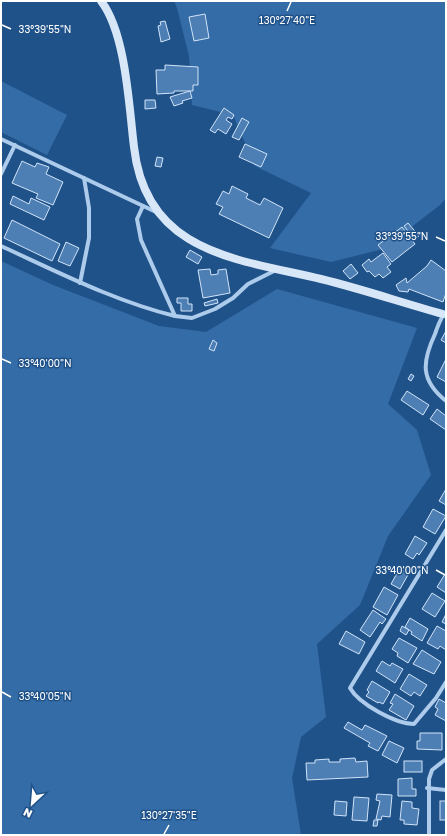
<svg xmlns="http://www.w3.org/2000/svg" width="447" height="836" font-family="'Golos Text',sans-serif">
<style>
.green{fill:#346ca7}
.building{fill:#4d7eb4;stroke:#d1e4f8}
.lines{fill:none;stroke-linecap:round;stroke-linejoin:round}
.street{stroke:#adcbeb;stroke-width:4}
.secondary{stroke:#d8e7f8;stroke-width:8}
.ticks{fill:none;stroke:#fff;stroke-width:1.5}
.ticks-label{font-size:10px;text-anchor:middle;fill:#fff;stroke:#20528a;stroke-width:3;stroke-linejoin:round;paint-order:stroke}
</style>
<rect width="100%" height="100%" fill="#20528a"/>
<g class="green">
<polygon points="174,1 446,1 446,198 440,205 383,249 331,262 270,248 311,193 255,166 233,115 192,105 189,56 177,8"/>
<polygon points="1,81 67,115 47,155 1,132"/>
<polygon points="1,261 53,285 159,326 206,332 277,289 417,328 388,404 417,430 431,475 388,536 360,605 317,644 326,717 301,737 292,778 301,835 1,835"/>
</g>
<g class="building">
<polygon points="205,14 209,38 194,41 189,17"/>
<polygon points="165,21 170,39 161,42 158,26 161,25 160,22"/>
<polygon points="165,65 198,67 198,85 193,85 193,91 174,91 174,93 157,94 156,70 165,70"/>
<polygon points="190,91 192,98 182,101 183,103 174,106 170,97"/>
<polygon points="145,100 155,100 156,108 145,109"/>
<polygon points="224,108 234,115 232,119 228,117 226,120 232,124 226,134 218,129 215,133 210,130"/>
<polygon points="242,118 249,122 239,140 232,137"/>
<polygon points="245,144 267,154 261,167 239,157"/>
<polygon points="157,157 163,158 161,167 155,166"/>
<polygon points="22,161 35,167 37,163 49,167 46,174 63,182 53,205 36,198 38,194 12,183"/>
<polygon points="232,186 248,194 246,198 260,205 264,198 283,208 269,238 219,214 223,207 216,204 223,191 229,194"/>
<polygon points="13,196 29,204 31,198 50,207 44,220 10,204"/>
<polygon points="12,220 60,244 52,261 4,238"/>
<polygon points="408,223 419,236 414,239 404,226"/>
<polygon points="402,227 415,244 392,262 378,245"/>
<polygon points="66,242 79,248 70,266 58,261"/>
<polygon points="190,250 202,257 198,264 186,257"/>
<polygon points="383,253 391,264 387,267 391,272 383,278 379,274 375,277 369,271 367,272 362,265 369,259 371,262"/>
<polygon points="431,260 446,271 446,293 443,302 409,289 408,292 399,291 396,285 406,278 407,283 427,266"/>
<polygon points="351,264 358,273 350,279 343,271"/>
<polygon points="210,269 211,275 218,274 218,270 226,269 230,293 203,298 198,270"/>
<polygon points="177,298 188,298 188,304 192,304 192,311 181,311 181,303 177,303"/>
<polygon points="217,299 218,303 205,306 204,303"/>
<polygon points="446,331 446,343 441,340"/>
<polygon points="213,340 217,343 214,351 209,349"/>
<polygon points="446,359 446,382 437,377"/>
<polygon points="411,374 414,376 411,381 408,379"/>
<polygon points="407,391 429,405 423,415 401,400"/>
<polygon points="437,409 446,416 446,430 430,419"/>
<polygon points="446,489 446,505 439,501"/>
<polygon points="433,509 446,516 435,534 423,527"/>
<polygon points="415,536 427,543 419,555 417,553 413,559 405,554"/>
<polygon points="400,568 409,573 400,589 391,584"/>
<polygon points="445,574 446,575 446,593 437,587"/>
<polygon points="384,587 398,595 387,615 373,607"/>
<polygon points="432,593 445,601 435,617 422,609"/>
<polygon points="373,610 386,619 382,624 380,622 370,637 360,630"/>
<polygon points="446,614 446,624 442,622"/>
<polygon points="410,618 428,629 422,641 411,634 412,632 405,627"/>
<polygon points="402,626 409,630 406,635 400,631"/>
<polygon points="437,626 446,631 446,650 440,646 438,649 427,643"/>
<polygon points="346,631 365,642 359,654 339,644"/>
<polygon points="399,638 417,648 408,663 397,656 398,653 392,649"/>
<polygon points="422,650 441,662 434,674 413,664"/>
<polygon points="382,661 390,666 392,663 403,669 395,683 376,671"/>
<polygon points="409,674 427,685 420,696 414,692 411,696 400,689"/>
<polygon points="372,681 390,692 383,704 379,702 378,703 366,696 369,692 367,690"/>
<polygon points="395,694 414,706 406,720 389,710 393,704 390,703"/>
<polygon points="439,699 446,703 446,721 435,715 438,709 435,707"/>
<polygon points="348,722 362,730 365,725 387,736 378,751 368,746 370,743 344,728"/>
<polygon points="420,733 442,733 442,750 417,749 417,741 420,741"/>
<polygon points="389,741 404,748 397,763 382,755"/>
<polygon points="355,758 356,762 367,761 368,777 307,780 306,763 315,763 315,760 329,759 329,762 340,762 340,759"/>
<rect x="404" y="761" width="18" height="11"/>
<polygon points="412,778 412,789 416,789 416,796 398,796 398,779"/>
<polygon points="377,794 392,795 390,817 382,816 381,820 376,819 380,801 376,800"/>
<polygon points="354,797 369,798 367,821 352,820"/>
<polygon points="335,801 347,802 346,816 334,815"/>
<polygon points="402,801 412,802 412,808 419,809 417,825 404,824 404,820 400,820"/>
<rect x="440" y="801" width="6" height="19"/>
<polygon points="374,820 378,820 377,826 373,826"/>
</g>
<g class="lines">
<g class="street">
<polyline points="1,139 156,212"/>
<polyline points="1,174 15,145"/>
<path d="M1 246C58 272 114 301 175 316L141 240 137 219 143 206"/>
<polyline points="80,283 89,238 89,208 84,178"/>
<path d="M444 314C440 320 437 328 435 334 422 362 420 380 446 401"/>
<polyline points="175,316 192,318 215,309 233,298 248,284 276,270"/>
<path d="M446 530 350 688C359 704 396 724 414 724L436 698 446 682"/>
<polyline points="427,788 446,790"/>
<polyline points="429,835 429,779 432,770 446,759"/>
</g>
<path class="secondary" d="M101 1C126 33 129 107 134 147 146 254 238 259 321 279 362 289 403 303 443 314"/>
</g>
<path class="ticks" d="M287 11 291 2M2 25 11 29M436 237 445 241M2 359 11 363M436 570 445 575M2 692 11 697M164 834 169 825"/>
<g class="ticks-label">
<text x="287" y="24">130°27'40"E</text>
<text x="45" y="33">33°39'55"N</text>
<text x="402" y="240">33°39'55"N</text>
<text x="45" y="367">33°40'00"N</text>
<text x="402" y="574">33°40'00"N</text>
<text x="45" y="700">33°40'05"N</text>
<text x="169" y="819">130°27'35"E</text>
</g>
<rect width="447" height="836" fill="none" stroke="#ffffff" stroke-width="4"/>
<g transform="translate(32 804) rotate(206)" stroke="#20528a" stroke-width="3" paint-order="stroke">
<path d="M0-3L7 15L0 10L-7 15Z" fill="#ffffff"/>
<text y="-6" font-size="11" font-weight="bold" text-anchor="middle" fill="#ffffff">N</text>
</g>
</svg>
